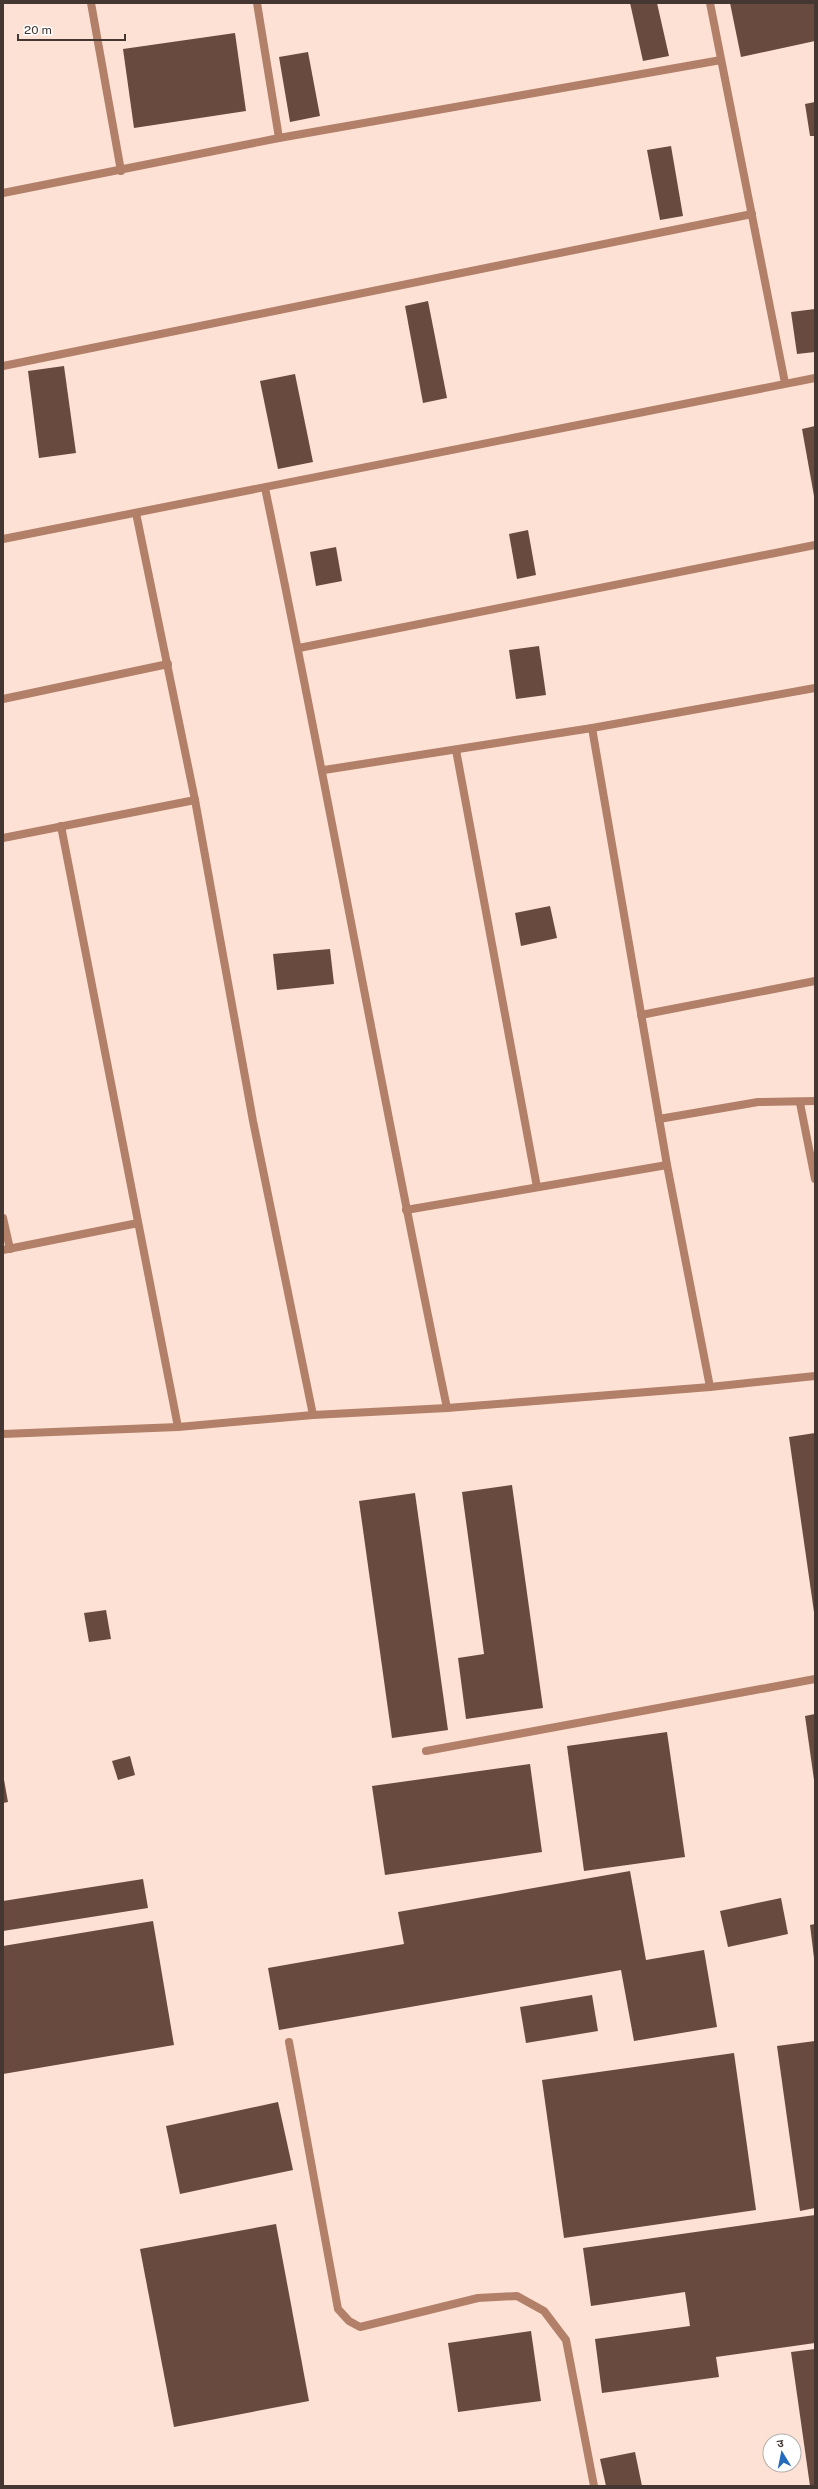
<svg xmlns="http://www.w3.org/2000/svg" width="818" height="2489" font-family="'Public Sans','Noto Sans Devanagari',sans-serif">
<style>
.building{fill:#684b3e}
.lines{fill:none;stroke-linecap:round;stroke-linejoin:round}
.service{stroke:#b27f69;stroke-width:8}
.minor{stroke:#b27f69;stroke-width:8}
</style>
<rect width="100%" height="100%" fill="#fde1d4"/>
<g class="building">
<polygon points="630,3 657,3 669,56 643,61"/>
<polygon points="730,3 815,3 815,41 741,57"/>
<polygon points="235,33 246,111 134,128 123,49"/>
<polygon points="308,52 320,116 290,122 279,57"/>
<polygon points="815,102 815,136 810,136 805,104"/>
<polygon points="671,146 683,216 660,220 647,150"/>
<polygon points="428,301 447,398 423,403 405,306"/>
<polygon points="815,309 815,352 797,354 791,312"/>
<polygon points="64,366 76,453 39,458 28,371"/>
<polygon points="295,374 313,462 278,469 260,381"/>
<polygon points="815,426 815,496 814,496 802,429"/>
<polygon points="528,530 536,575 517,579 509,534"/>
<polygon points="336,547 342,581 316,586 310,552"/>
<polygon points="539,646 546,695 516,699 509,650"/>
<polygon points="550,906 557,938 521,946 515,913"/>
<polygon points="330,949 334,984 277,990 273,954"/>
<polygon points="815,1433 815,1612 814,1612 789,1437"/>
<polygon points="512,1485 543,1708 466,1719 458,1658 484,1654 462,1492"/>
<polygon points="415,1493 448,1730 392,1738 359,1501"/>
<polygon points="106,1610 111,1639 89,1642 84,1613"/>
<polygon points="815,1714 815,1780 814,1780 805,1716"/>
<polygon points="667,1732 685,1857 584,1871 567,1746"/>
<polygon points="130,1756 135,1775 118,1780 112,1761"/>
<polygon points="530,1764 542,1852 385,1875 372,1786"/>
<polygon points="3,1774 8,1802 3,1803"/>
<polygon points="630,1871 646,1960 704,1950 717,2027 634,2041 621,1970 279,2030 268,1968 404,1944 398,1912"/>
<polygon points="143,1879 148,1908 3,1931 3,1901"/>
<polygon points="781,1898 788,1934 728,1947 720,1911"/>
<polygon points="153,1921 174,2045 3,2074 3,1946"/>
<polygon points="815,1924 815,1958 814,1958 810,1925"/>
<polygon points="592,1995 598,2031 526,2043 520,2007"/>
<polygon points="815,2041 815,2208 800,2211 777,2046"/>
<polygon points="734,2053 756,2210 564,2238 542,2080"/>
<polygon points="278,2102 293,2170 180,2194 166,2126"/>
<polygon points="815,2215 815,2343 716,2357 719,2377 602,2393 595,2339 690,2326 685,2292 591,2306 583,2248"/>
<polygon points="276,2224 309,2401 174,2427 140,2249"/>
<polygon points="531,2331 541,2401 458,2412 448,2343"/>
<polygon points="815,2349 815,2486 810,2486 791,2352"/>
<polygon points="635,2452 642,2486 606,2486 600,2459"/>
</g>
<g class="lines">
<g class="service">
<polyline points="426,1751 815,1679"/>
<polyline points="289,2042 338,2309 349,2321 360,2327 478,2298 517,2296 544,2311 566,2340 594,2486"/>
</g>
<g class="minor">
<polyline points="91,3 121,171"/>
<polyline points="257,3 279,138"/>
<polyline points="710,3 785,383"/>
<polyline points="3,193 279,138 721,60"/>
<polyline points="3,366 752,214"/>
<path d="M265 488C329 794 383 1102 447 1408"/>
<polyline points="136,513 195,800 253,1121 313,1415"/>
<polyline points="3,539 815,378"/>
<polyline points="299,648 815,545"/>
<polyline points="3,699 168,664"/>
<polyline points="592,728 667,1165 710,1387"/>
<polyline points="456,750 537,1187"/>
<polyline points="324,770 592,728 815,688"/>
<polyline points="61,826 178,1427"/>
<polyline points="3,838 195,800"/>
<polyline points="641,1015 815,981"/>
<polyline points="800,1103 815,1179"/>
<polyline points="659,1119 758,1102 815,1101"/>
<polyline points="406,1210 667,1165"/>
<polyline points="3,1218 10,1249"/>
<polyline points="3,1250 138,1223"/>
<polyline points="3,1434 178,1427 313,1415 447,1408 710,1387 815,1376"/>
</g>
</g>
<rect width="818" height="2489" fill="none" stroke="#443630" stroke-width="8"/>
<g transform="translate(782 2453) rotate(350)"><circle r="19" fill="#ffffff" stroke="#b4afac"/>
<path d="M0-3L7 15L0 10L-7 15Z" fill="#266abb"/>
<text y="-6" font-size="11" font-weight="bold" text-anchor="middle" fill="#443630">उ</text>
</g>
<path d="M18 34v6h107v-6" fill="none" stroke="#443630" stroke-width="2"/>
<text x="24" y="34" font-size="12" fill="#443630" stroke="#ffffff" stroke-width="3" paint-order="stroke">20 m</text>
</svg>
